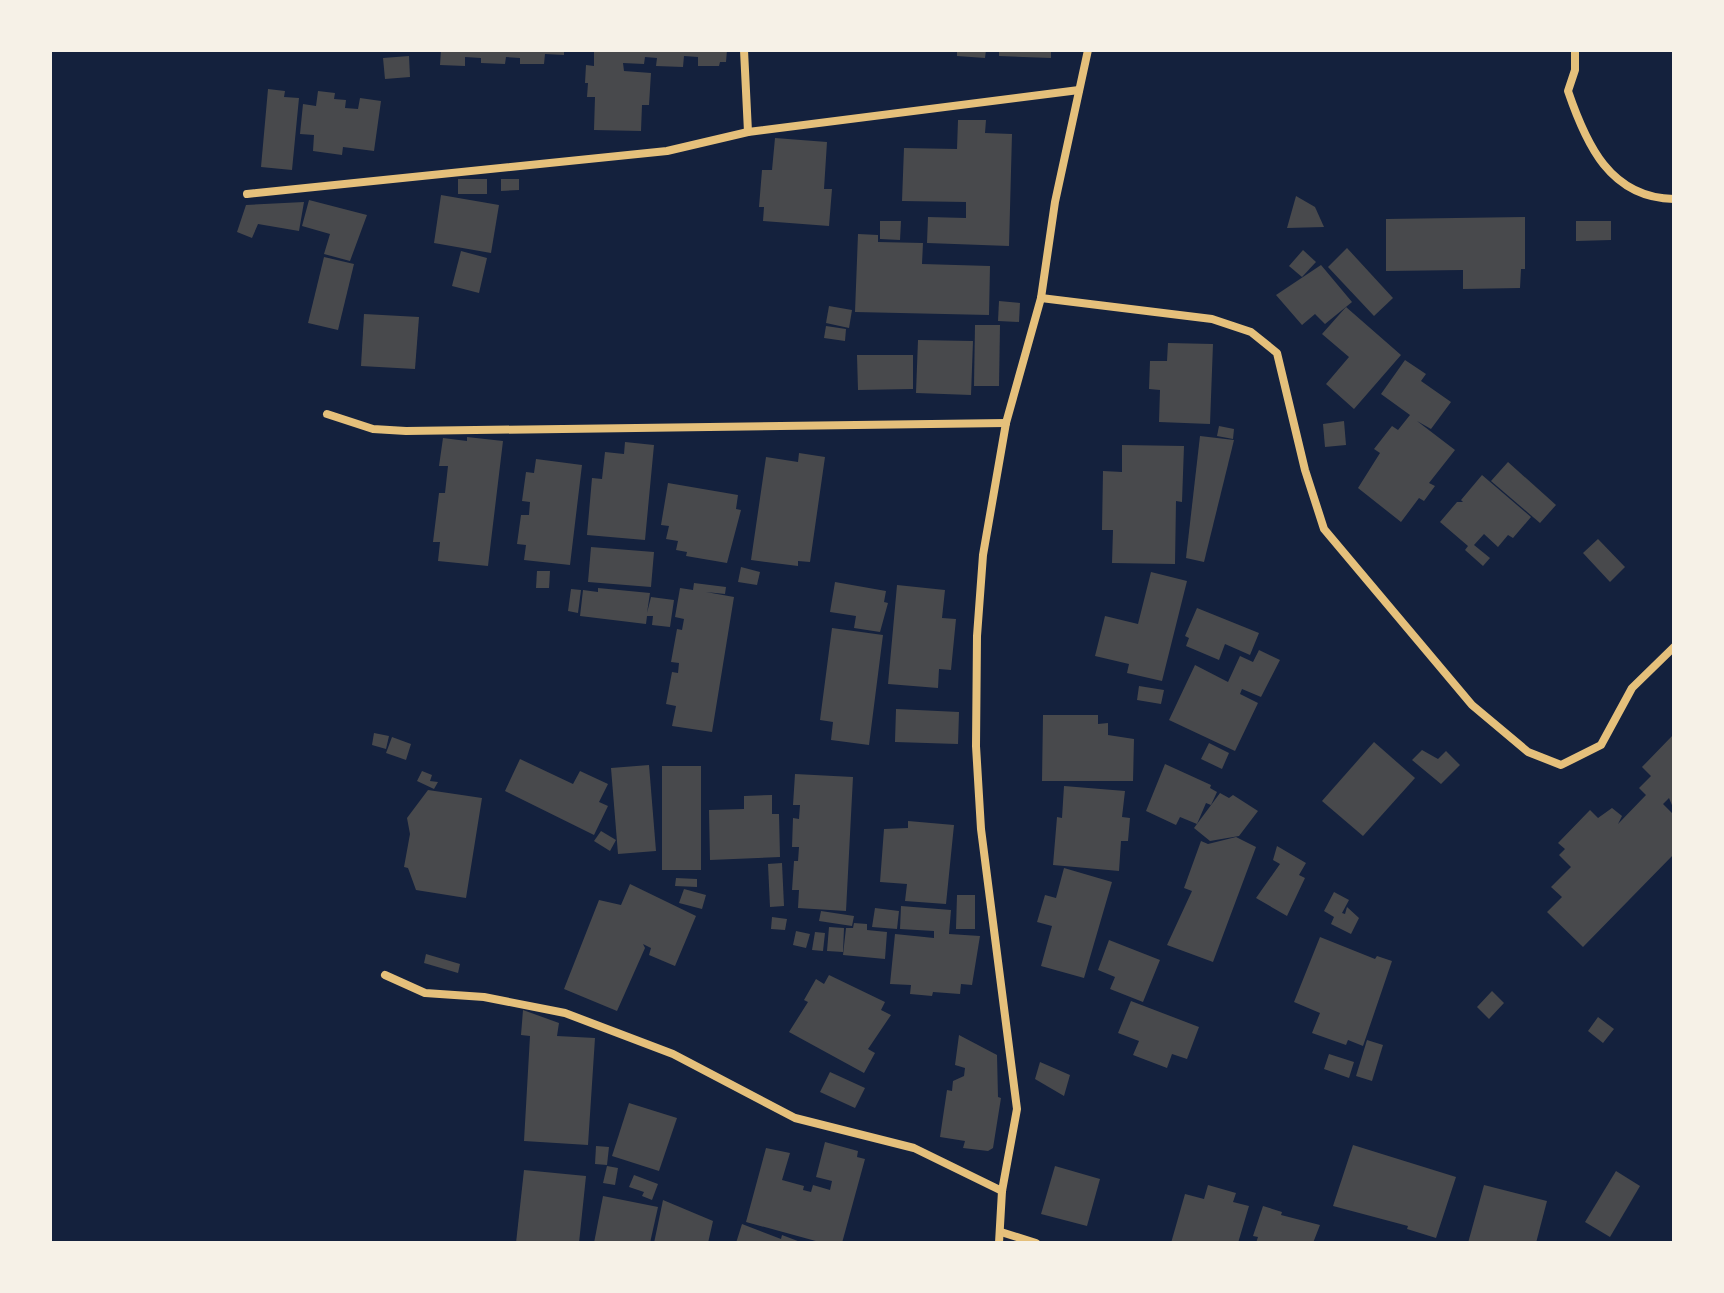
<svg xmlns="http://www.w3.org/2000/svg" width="1724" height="1293" font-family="Karla,sans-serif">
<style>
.building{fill:#48494c}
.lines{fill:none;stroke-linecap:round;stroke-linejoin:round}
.minor{stroke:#e5c07b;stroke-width:8}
</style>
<rect width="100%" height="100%" fill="#14213d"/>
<g class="building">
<polygon points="441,50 564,50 564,55 545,54 544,64 520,64 520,58 506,57 505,64 481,63 481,58 465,57 465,66 440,65"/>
<polygon points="594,50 727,50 726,62 720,62 719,66 698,66 698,57 684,56 683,67 656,66 657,58 645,57 644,64 623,63 624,71 651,73 649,105 642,105 641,131 594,130 595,97 587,97 588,83 585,83 586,65 594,66"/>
<polygon points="957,50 986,50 985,58 957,56"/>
<polygon points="999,50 1051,50 1051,58 999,56"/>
<polygon points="409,56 410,77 385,79 383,58"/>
<polygon points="268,89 285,91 284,97 299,98 292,170 261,167"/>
<polygon points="318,91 335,93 334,99 346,100 345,108 358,109 360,98 381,101 374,151 343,147 342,155 313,151 314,135 300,134 303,104 316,106"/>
<polygon points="958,120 986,120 985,133 1012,134 1009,246 927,243 928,217 966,218 966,202 902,201 904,148 957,149"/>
<polygon points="775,138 827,142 824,189 832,189 829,226 763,221 764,207 759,207 762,170 772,170"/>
<rect x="458" y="179" width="29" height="15"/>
<polygon points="501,179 519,179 519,190 501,191"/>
<polygon points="441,195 499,205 491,253 434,243"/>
<polygon points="1296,196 1315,207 1324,227 1287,228"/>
<polygon points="309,200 367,215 350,261 324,254 330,234 302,226"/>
<polygon points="304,202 299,231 258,224 252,238 237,232 246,205"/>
<polygon points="1525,217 1525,269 1521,269 1520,288 1463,289 1463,270 1386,271 1386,219"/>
<polygon points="880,221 901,221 900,240 880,239"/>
<polygon points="1576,221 1611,221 1611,240 1576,241"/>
<polygon points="858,234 878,235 878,242 923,243 922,264 990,266 989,315 855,312"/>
<polygon points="1347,248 1393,298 1374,316 1328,267"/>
<polygon points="1303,250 1316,262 1302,277 1289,266"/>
<polygon points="461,251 487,258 479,293 452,286"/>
<polygon points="324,257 354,264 338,330 308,323"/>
<polygon points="1321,265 1352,302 1325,324 1315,314 1302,325 1276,295"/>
<polygon points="999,301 1020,303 1019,322 998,321"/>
<polygon points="829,306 852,310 849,328 826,323"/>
<polygon points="1346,307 1401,355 1354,409 1326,384 1349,357 1322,334"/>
<polygon points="364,314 419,317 415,369 361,366"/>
<polygon points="975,325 1000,325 999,386 974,386"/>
<polygon points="826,326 846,329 845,341 824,338"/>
<polygon points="918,340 973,341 971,395 916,393"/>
<polygon points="1168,343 1213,344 1210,424 1159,422 1160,390 1149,389 1150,361 1167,361"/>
<polygon points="857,355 913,355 913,389 858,390"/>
<polygon points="1405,360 1426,374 1421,381 1451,402 1431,429 1417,421 1455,450 1429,483 1435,486 1424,501 1419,498 1401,522 1358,488 1380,453 1374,449 1392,426 1398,430 1410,415 1381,394"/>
<polygon points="1344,421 1346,445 1325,447 1323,424"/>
<polygon points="1219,426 1234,429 1233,439 1217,436"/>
<polygon points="1200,436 1234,440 1204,562 1186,558"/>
<polygon points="467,437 503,441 488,566 438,561 440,542 433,542 439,493 445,493 448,466 439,466 443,438 467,441"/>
<polygon points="625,442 654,445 645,540 587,535 592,478 602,479 605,452 624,454"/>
<polygon points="1122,445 1184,446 1182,502 1176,501 1175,564 1112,563 1113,530 1102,530 1103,471 1122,472"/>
<polygon points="799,453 825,457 810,562 798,561 798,566 751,560 766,457 798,462"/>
<polygon points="536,459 582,465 570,565 524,560 526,545 517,544 521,515 529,515 530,502 522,501 526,472 534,473"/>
<polygon points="1508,462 1556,505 1540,523 1491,481"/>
<polygon points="1482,475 1531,517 1513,538 1508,535 1498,547 1484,534 1474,545 1490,558 1483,566 1465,550 1468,546 1440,522 1457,502 1463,502 1461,500"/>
<polygon points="668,483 738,495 736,509 741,510 727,563 686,556 687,552 676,550 678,541 666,539 669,526 661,525"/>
<polygon points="1598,539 1625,567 1610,582 1583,553"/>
<polygon points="591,547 654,552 651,587 588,582"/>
<polygon points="741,567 760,572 757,585 738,582"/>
<polygon points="537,571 550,571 549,588 536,588"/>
<polygon points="1151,572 1187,581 1162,681 1127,673 1129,664 1095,656 1105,616 1138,624"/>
<polygon points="835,582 886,591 884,602 888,603 880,632 854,628 856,616 830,612"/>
<polygon points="694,583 726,587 725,594 706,592 734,597 712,732 672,726 676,706 666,704 672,672 678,673 679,663 671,662 677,629 682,630 684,619 675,617 680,588 693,590"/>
<polygon points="897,585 945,590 942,618 956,619 951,670 939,669 938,688 888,684"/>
<polygon points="598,588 650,593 647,613 651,597 674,600 670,627 652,625 653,616 647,616 646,624 580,616 583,590 598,592"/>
<polygon points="571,589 581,590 578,613 568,611"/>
<polygon points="1197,608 1259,633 1250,655 1225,644 1219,660 1186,646 1189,638 1185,636"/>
<polygon points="832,628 883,635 869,745 831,740 833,722 820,720"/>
<polygon points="1259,650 1280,660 1261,697 1242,689 1240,694 1258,703 1235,751 1169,720 1195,665 1228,682 1240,656 1253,662"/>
<polygon points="1139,686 1164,690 1161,704 1137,700"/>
<polygon points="896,709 959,712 958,744 895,742"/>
<polygon points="1043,715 1098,715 1098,724 1108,723 1108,735 1134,739 1133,781 1042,781"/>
<polygon points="374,733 389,736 386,749 372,745"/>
<polygon points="1674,734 1674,810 1669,798 1663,804 1674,815 1674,854 1583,947 1547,912 1562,897 1551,887 1571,867 1559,855 1565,849 1558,843 1590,810 1598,818 1612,808 1622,816 1618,824 1646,795 1639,788 1651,776 1642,767"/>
<polygon points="392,737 411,744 406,760 386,753"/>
<polygon points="1374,742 1415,778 1363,836 1322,801"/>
<polygon points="1209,743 1229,753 1222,769 1201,759"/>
<polygon points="1422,750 1438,759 1446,751 1460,765 1441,784 1412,760"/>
<polygon points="520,759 573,784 580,771 608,784 599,802 608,806 594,835 505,791"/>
<polygon points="1165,764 1211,785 1210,788 1217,792 1211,805 1206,803 1197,824 1180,817 1176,825 1146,811"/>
<polygon points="649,765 656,851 618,854 611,768"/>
<rect x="662" y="766" width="39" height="104"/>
<polygon points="422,771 432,775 430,781 438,782 434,789 417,781"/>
<polygon points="795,774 853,777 846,911 798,908 799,890 792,890 794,861 798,861 799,847 792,847 793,818 799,819 800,805 793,805"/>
<polygon points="1064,786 1125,791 1122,817 1130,818 1128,841 1121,841 1119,871 1053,865 1057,817 1062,818"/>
<polygon points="428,790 482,798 466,898 416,890 408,868 404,867 410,834 407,818"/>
<polygon points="1220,793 1229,798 1233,795 1258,811 1239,836 1210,841 1194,828"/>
<polygon points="772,795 772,814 779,814 780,857 710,860 709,810 744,809 744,796"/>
<polygon points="908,821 954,825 946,904 905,901 907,884 880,882 884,829 908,828"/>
<polygon points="601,831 616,840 610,851 594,841"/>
<polygon points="1236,837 1256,847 1213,962 1167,945 1192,891 1184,888 1201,841 1208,844"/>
<polygon points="1277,846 1306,863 1299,875 1305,878 1287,916 1256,898 1280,864 1273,860"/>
<polygon points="782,863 784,906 770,907 768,864"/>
<polygon points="1064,868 1112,882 1084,978 1041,966 1052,926 1037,922 1045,895 1056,898"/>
<polygon points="676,878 697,879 697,887 675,886"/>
<polygon points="630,884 696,916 675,966 649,955 651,948 643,944 645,948 617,1011 564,989 599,900 621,905"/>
<polygon points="684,889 706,895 702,909 679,903"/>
<polygon points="1334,892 1349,900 1342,913 1345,914 1347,907 1359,918 1351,934 1331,924 1334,917 1324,911"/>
<polygon points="957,895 975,895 975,929 956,929"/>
<polygon points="901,906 951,910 949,934 980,936 972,985 961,984 960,994 933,992 932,996 910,994 911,985 890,984 895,934 934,938 934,931 900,929"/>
<polygon points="875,908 899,911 897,929 872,927"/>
<polygon points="821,911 854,916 852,926 819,921"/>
<polygon points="772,917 787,919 785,930 771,929"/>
<polygon points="854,923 867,924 867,930 887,932 885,959 843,955 846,928 853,928"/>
<polygon points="829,927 844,928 843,952 827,951"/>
<polygon points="796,931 810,934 806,948 793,945"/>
<polygon points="815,932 825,933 823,951 812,950"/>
<polygon points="1320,937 1375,959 1377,956 1392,961 1363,1046 1348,1040 1346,1045 1312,1033 1320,1013 1294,1002"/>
<polygon points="1109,940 1160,960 1143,1002 1110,989 1115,977 1098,970"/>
<polygon points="426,954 460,964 458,973 424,963"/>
<polygon points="829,975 885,1002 881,1010 891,1015 868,1049 875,1053 864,1073 789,1032 808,1002 804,1000 816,979 824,984"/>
<polygon points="1492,991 1504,1003 1489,1019 1477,1007"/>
<polygon points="1131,1001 1199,1027 1187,1059 1172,1054 1167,1068 1133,1055 1139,1041 1118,1033"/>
<polygon points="523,1010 559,1023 557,1036 595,1038 588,1145 524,1141 530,1036 521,1035"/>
<polygon points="1598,1017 1614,1029 1603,1043 1588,1031"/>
<polygon points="959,1035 997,1055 998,1097 1001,1098 993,1148 988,1151 963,1148 965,1141 940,1137 947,1090 952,1091 953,1081 964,1076 965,1068 955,1065"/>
<polygon points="1367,1040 1383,1045 1372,1081 1356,1076"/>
<polygon points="1329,1054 1354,1062 1349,1078 1324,1069"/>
<polygon points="1040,1062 1070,1075 1064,1096 1035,1079"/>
<polygon points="830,1072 865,1088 855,1108 820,1092"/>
<polygon points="629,1103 677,1118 659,1171 612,1156"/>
<polygon points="825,1142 858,1151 857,1157 865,1159 842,1243 823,1243 746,1222 766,1148 790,1153 782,1180 804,1186 803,1190 811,1192 813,1185 830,1190 832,1181 816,1177"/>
<polygon points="1353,1145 1456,1177 1436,1238 1407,1229 1408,1226 1333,1206"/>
<polygon points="596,1146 609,1147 607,1165 595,1164"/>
<polygon points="607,1166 618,1168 615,1185 603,1183"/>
<polygon points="1055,1166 1100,1179 1087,1226 1041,1214"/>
<polygon points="524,1170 586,1176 579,1243 516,1243"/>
<polygon points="1616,1171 1640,1186 1610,1237 1585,1222"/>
<polygon points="634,1175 658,1184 652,1200 642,1196 644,1192 629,1187"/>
<polygon points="1208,1185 1236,1193 1233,1202 1249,1206 1238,1243 1171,1243 1185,1194 1204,1199"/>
<polygon points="1484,1185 1547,1201 1536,1243 1468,1243"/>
<polygon points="603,1196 658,1207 650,1243 594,1243"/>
<polygon points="663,1200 713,1221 708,1243 654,1243"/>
<polygon points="1263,1206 1282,1212 1281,1215 1320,1225 1313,1243 1256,1243 1258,1237 1253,1236"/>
<polygon points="742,1224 781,1239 782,1235 803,1243 736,1243"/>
</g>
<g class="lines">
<g class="minor">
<polyline points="744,50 748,132"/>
<path d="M1575 50V70L1568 91C1586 144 1610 198 1674 199"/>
<polyline points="247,194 667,151 748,132 1079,90"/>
<polyline points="1041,298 1212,319 1251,332 1277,353 1305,470 1324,529 1472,705 1528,752 1561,765 1601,745 1632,688 1674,647"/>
<polyline points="327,414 373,429 406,431 1006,423"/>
<polyline points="385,975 425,993 484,997 565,1013 673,1054 795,1118 914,1148 1002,1191"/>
<polyline points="1001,1232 1036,1243"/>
<polyline points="999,1243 1002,1191 1017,1109 981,829 976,746 977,636 983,555 1006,423 1041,298 1055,202 1088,50"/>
</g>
</g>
<rect width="1724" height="1293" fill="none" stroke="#f6f1e7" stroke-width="104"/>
</svg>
